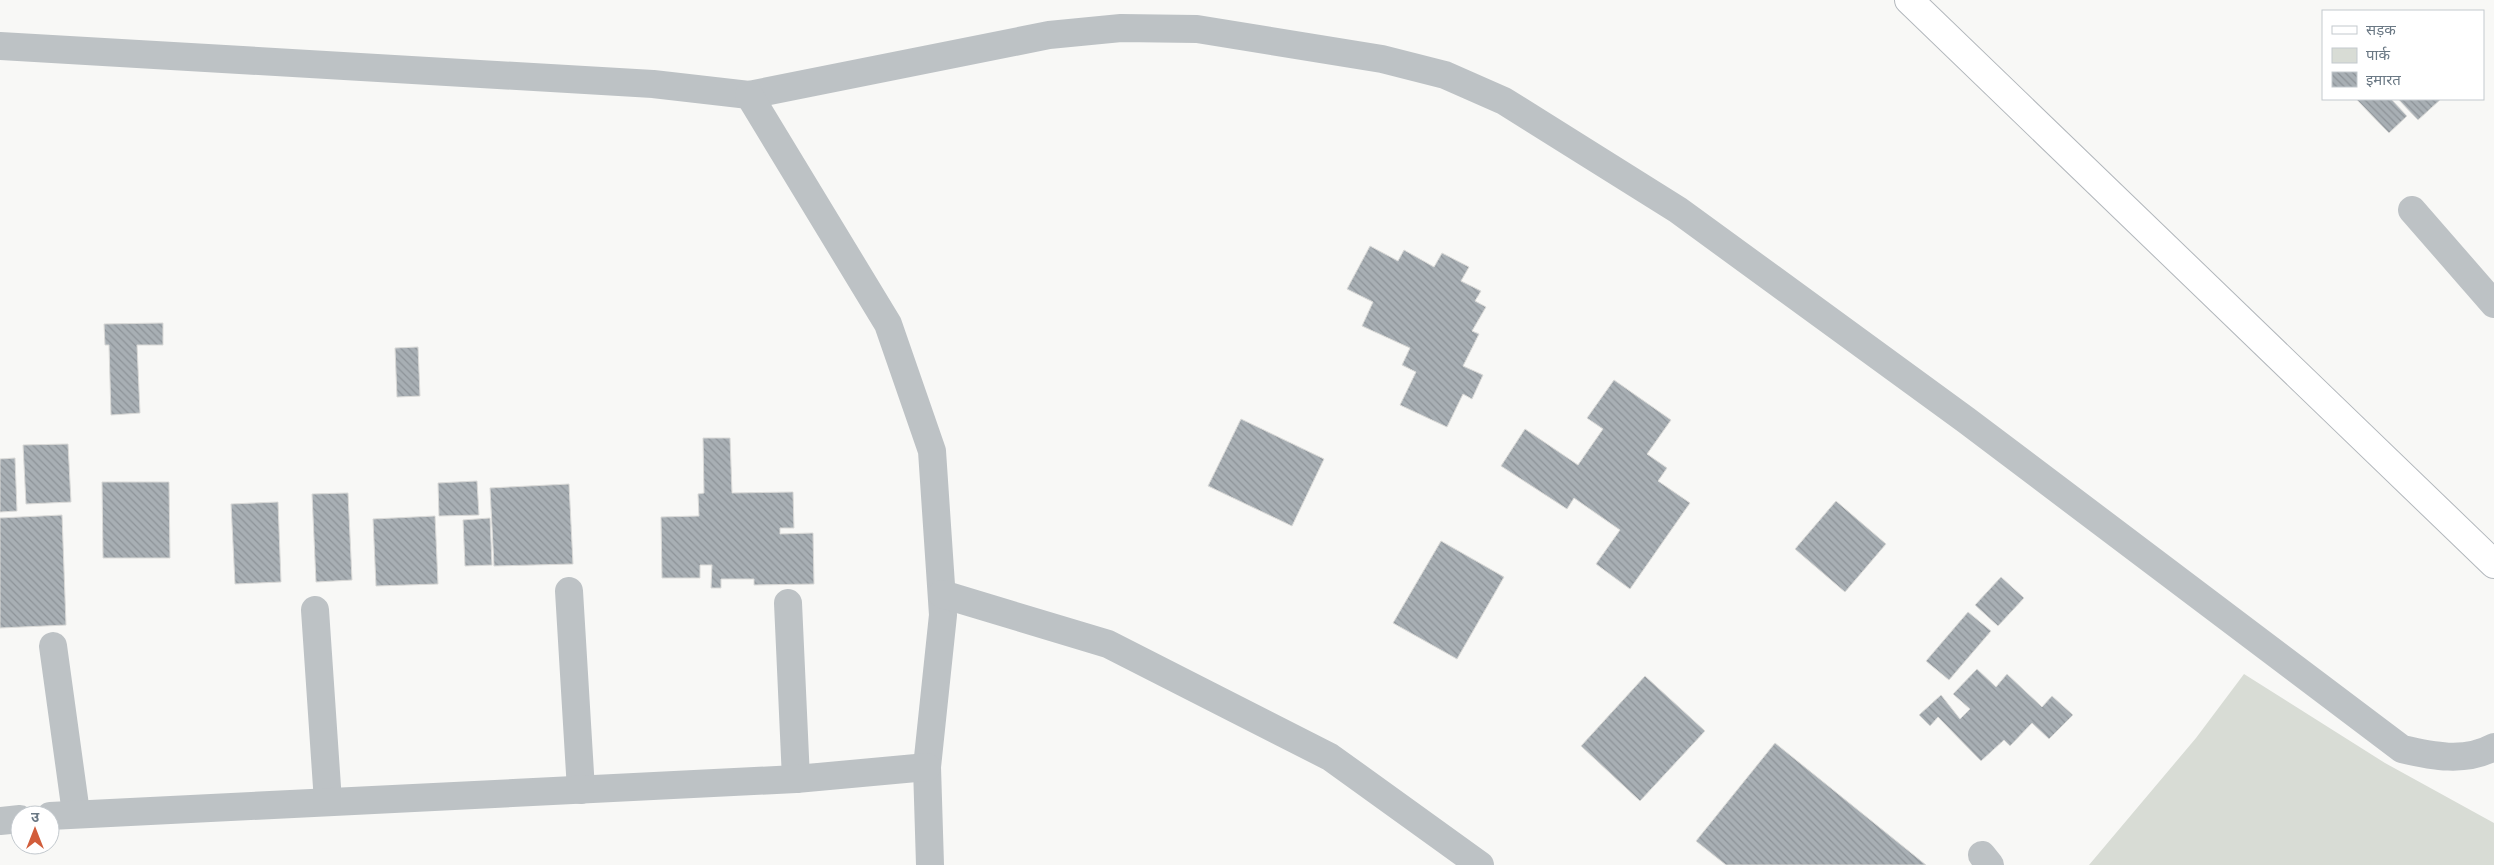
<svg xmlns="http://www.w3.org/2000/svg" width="2494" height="865" font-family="'Fira Sans','Noto Sans Devanagari',sans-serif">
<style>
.park{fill:#d8dcd5}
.building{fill:url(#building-back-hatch);stroke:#dadad8}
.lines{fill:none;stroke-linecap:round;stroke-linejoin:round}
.secondary-casing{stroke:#b2b7bc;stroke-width:30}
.street{stroke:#bdc2c5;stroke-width:28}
.secondary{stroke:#fff;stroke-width:28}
</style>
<defs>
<pattern id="building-back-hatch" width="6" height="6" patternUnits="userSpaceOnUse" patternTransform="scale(1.25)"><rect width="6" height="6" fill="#a8afb4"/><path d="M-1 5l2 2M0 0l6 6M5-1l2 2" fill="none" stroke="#8d9398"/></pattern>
</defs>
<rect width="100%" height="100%" fill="#f8f8f6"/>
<polygon class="park" points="2244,674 2385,763 2494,823 2494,865 2089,865 2196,738"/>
<g class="building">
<polygon points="2356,99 2391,99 2407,116 2389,133"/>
<polygon points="2398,99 2441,99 2418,120"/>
<polygon points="1370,246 1398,261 1404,250 1434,267 1442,253 1469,267 1461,281 1481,291 1475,301 1486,307 1472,331 1479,334 1463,366 1483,375 1472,399 1463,394 1447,427 1400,405 1416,372 1402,365 1410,348 1362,326 1373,302 1347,289"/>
<polygon points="163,323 163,345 137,345 140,413 111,415 109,345 105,345 104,324"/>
<polygon points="418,347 420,396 397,397 395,348"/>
<polygon points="1614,380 1671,420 1647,454 1667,468 1658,481 1690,503 1630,589 1596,564 1620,530 1574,498 1567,509 1501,466 1525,429 1578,465 1603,429 1587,418"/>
<polygon points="1241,419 1324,459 1292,526 1208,486"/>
<polygon points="703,438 730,438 732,493 793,492 794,528 780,528 780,534 813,533 814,584 754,585 754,579 721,579 721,588 711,588 712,565 700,565 700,578 662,578 661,517 699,516 698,494 704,493"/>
<polygon points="68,444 71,502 26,504 23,445"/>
<polygon points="15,458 17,511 0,512 0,459"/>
<polygon points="477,481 479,515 439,516 438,483"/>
<polygon points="102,482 169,482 170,558 103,558"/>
<polygon points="569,484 573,564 494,566 490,488"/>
<polygon points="348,493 352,580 316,582 312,494"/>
<polygon points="1836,501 1886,544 1845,592 1795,549"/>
<polygon points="278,502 281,582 235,584 231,504"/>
<polygon points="62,515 66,625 0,628 0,518"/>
<polygon points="435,516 438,584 376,586 373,519"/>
<polygon points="490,518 492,565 465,566 463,520"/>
<polygon points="1441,541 1504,577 1457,659 1393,623"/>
<polygon points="2001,577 2024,598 1998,626 1975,605"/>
<polygon points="1968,612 1991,631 1949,680 1926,661"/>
<polygon points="1977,669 1996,687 2007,674 2042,707 2052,696 2073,715 2049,739 2032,723 2010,746 2004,740 1981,761 1938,717 1930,726 1919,715 1941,695 1960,719 1970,709 1953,694"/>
<polygon points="1645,676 1705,731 1640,801 1581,746"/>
<polygon points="1775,743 1926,865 1726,865 1696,841"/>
</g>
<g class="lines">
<g class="secondary-casing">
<polyline id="secondary" points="1909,0 2494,564"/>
</g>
<g class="street">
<path d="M0 46 653 84 749 95 1049 35 1121 28 1197 29 1382 59 1445 75 1504 101 1678 210 1966 420 2402 749C2432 756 2465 763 2494 747"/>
<polyline points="749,95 888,324 932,451 943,615 927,767 930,865"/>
<polyline points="2412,210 2494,304"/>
<polyline points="569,591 581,790"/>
<polyline points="942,594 1108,644 1330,757 1480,865"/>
<polyline points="788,603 796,779"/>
<polyline points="315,610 328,802"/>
<polyline points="53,646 76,813"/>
<polyline points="50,816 796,779 927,767"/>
<polyline points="0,821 20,819"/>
<polyline points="1982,855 1990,865"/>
</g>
<use href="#secondary" class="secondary"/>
</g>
<rect x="2322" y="10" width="162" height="90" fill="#ffffff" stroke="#c3c9ce"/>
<rect x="2332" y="26" width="25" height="8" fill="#ffffff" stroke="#c3c9ce"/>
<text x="2366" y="35" font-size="15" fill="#6a7884">सड़क</text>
<rect x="2332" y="48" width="25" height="15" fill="#d8dcd5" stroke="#c3c9ce"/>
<text x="2366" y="60" font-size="15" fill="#6a7884">पार्क</text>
<rect x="2332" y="72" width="25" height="15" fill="url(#building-back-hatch)" stroke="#c3c9ce"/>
<text x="2366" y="85" font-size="15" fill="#6a7884">इमारत</text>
<g transform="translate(35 830)"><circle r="24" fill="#ffffff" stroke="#c3c9ce"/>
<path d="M0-4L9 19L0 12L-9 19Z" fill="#d25d3b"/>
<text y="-8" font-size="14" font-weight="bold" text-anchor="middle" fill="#6a7884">उ</text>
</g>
</svg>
